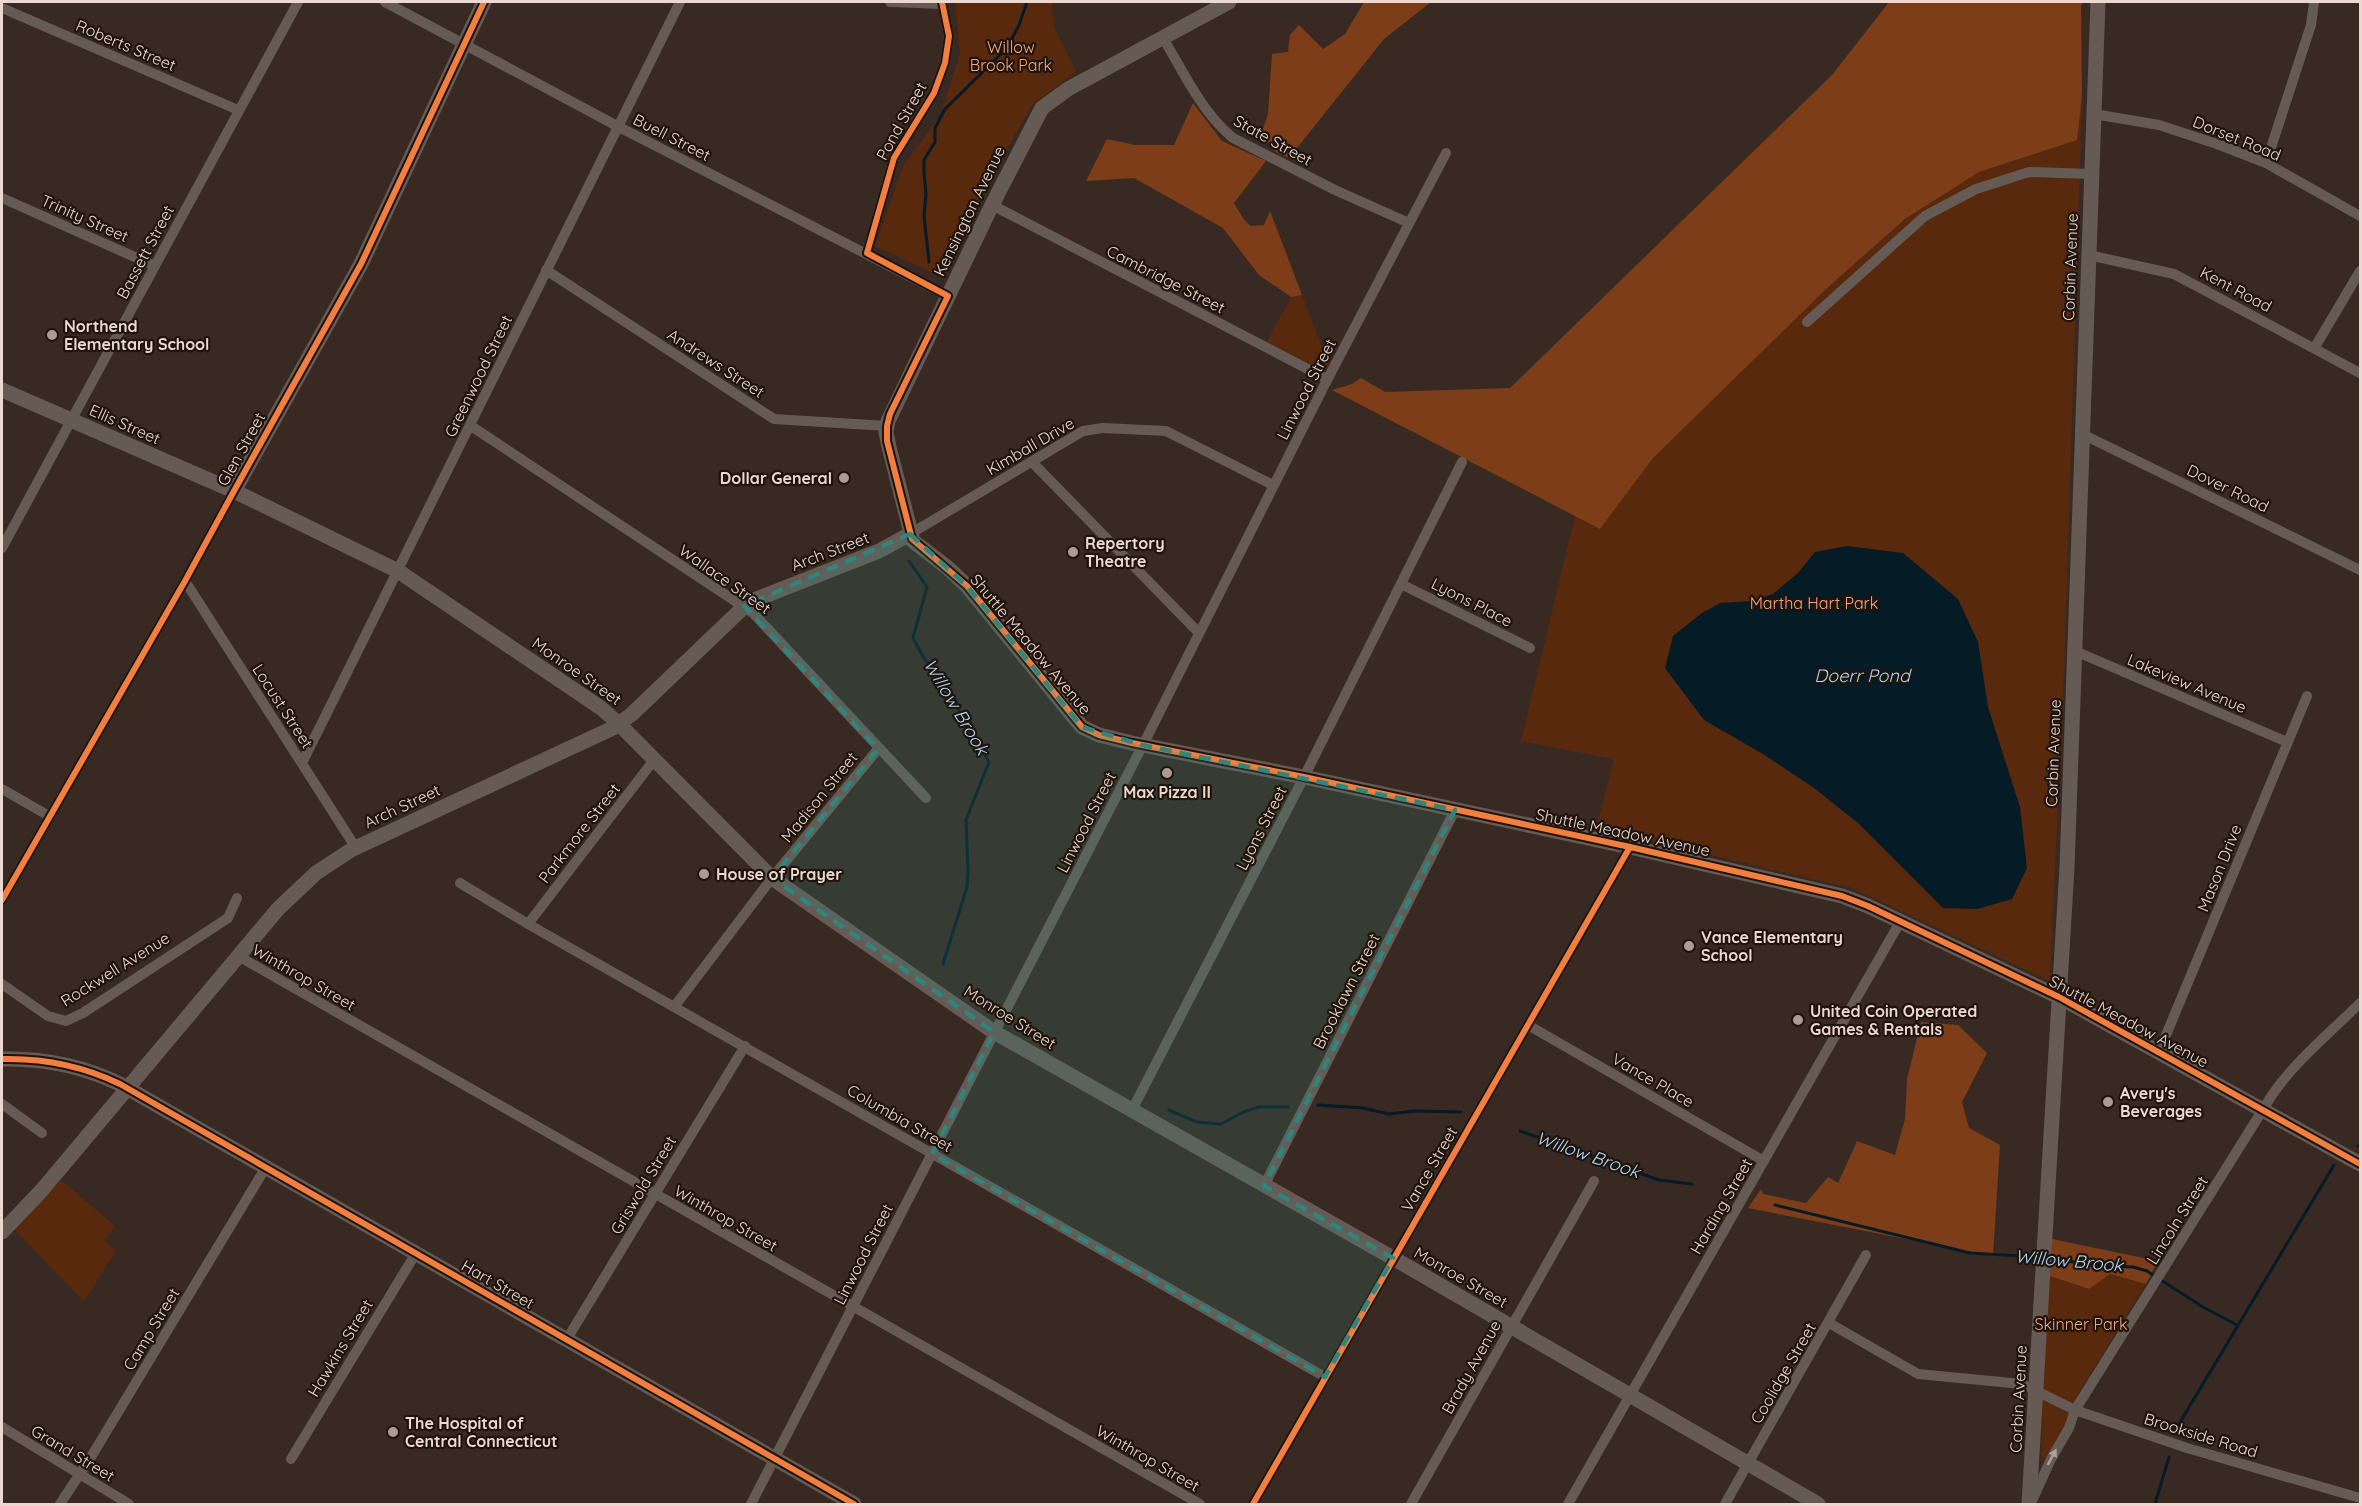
<svg xmlns="http://www.w3.org/2000/svg" width="2362" height="1506" font-family="Quicksand,sans-serif">
<style>
.green{fill:#58290d}
.forest{fill:#7d3d18}
.water{fill:#051b26}
.lines{fill:none;stroke-linecap:round;stroke-linejoin:round}
.stream{stroke:#051b26;stroke-width:3}
.street{stroke:#665a55;stroke-width:10}
.secondary{stroke:#665a55;stroke-width:15}
.cycleway-casing{stroke:#1f130d;stroke-width:10}
.cycleway{stroke:#f27e40;stroke-width:6}
.oneway{fill:#af9f99}
.marked{fill:#30857d;fill-opacity:0.2;stroke:#30857d;stroke-width:4.5;stroke-dasharray:12 8;stroke-linejoin:round}
.poi-dot{fill:#ac9b93;stroke:#1f130d;stroke-width:2}
.labels{text-anchor:middle;stroke-width:4.5;stroke-linejoin:round;paint-order:stroke}
.street-label{font-size:16px;fill:#ebd8d0;stroke:#1f130d}
.park-label{font-size:16px;fill:#fba87e;stroke:#1f130d}
.poi-label{font-size:16px;font-weight:bold;fill:#ebd8d0;stroke:#1f130d;text-anchor:start}
.water-label{font-size:18px;font-style:italic;fill:#add9f1;stroke:#1f130d}
</style>
<rect width="100%" height="100%" fill="#382a22"/>
<g class="green">
<polygon points="955,2 1052,2 1054,27 1076,71 1032,105 966,221 942,277 875,246 903,166 940,116 960,54"/>
<polygon points="2082,96 2065,647 2050,981 1852,888 1596,828 1614,759 1521,741 1575,516 1502,477 1614,386 1923,152"/>
<polygon points="1302,295 1326,358 1332,361 1322,370 1267,342 1291,297"/>
<polygon points="61,1180 115,1226 104,1241 116,1251 84,1301 14,1229"/>
<polygon points="2110,1274 2146,1284 2079,1392 2068,1423 2045,1459 2041,1461 2043,1377 2050,1276 2089,1289"/>
</g>
<g class="forest">
<polygon points="1364,2 1431,2 1384,39 1297,148 1292,159 1276,152 1261,135 1268,114 1272,54 1288,52 1290,35 1299,25 1323,49 1345,34"/>
<polygon points="1889,2 2083,2 2081,6 2082,96 2077,140 1979,172 1905,219 1826,289 1653,458 1600,529 1332,390 1352,384 1361,378 1385,392 1510,388 1832,75"/>
<polygon points="1193,103 1222,141 1266,161 1234,203 1245,221 1251,226 1264,225 1270,211 1302,295 1291,297 1259,275 1223,228 1134,178 1086,181 1107,139 1135,145 1174,145"/>
<polygon points="1921,1022 1958,1025 1987,1053 1962,1102 1969,1128 2000,1145 1993,1256 1748,1208 1761,1189 1763,1194 1806,1203 1828,1177 1838,1183 1857,1141 1895,1155 1905,1119 1907,1079"/>
<polygon points="2052,1239 2158,1261 2146,1284 2110,1274 2089,1289 2050,1276"/>
</g>
<polygon class="water" points="1847,546 1903,553 1958,599 1978,642 1988,707 2020,807 2027,868 2012,899 1977,909 1943,908 1858,823 1814,788 1763,754 1704,720 1665,668 1673,636 1702,613 1720,603 1752,601 1773,594 1798,573 1815,552"/>
<g class="lines">
<g class="stream">
<polyline points="929,262 924,216 926,194 924,173 924,160 935,142 935,128 945,109 1007,48 1019,25 1027,2"/>
<polyline points="909,561 927,587 913,638 924,658 956,701 963,723 977,741 989,762 966,820 968,871 967,887 943,964"/>
<polyline points="1318,1105 1363,1108 1389,1114 1414,1111 1461,1112"/>
<polyline points="1169,1110 1197,1122 1221,1124 1243,1112 1259,1107 1288,1107"/>
<polyline points="1520,1131 1659,1180 1692,1184"/>
<polyline points="2358,1146 2360,1146"/>
<polyline points="1775,1205 1970,1253 2039,1257"/>
<polyline points="2049,1257 2088,1265 2133,1267 2147,1271 2203,1307 2237,1325"/>
<polyline points="2176,1429 2334,1165"/>
<polyline points="2155,1504 2169,1457"/>
</g>
<g class="street">
<polyline points="385,2 619,127 948,296"/>
<polyline points="890,2 943,4"/>
<polyline points="2,8 238,110"/>
<path d="M1163 38C1183 71 1202 113 1233 138L1335 190 1409 223"/>
<polyline points="2094,114 2159,125 2217,144 2266,163 2360,216"/>
<polyline points="2266,163 2311,25 2314,2"/>
<polyline points="2,198 155,266"/>
<polyline points="992,205 1327,379"/>
<polyline points="867,253 894,158 934,93 945,63 949,36 942,2"/>
<polyline points="2089,255 2174,274 2360,373"/>
<polyline points="546,270 774,419 887,426"/>
<polyline points="1807,322 1925,216 1976,189 2029,172 2092,174"/>
<polyline points="2315,347 2360,271"/>
<polyline points="471,426 753,613 926,798"/>
<polyline points="2082,434 2360,570"/>
<polyline points="1032,462 1199,633"/>
<polyline points="910,534 1083,431 1103,428 1166,431 1273,485"/>
<polyline points="2,548 298,2"/>
<polyline points="185,581 356,848"/>
<polyline points="1401,584 1530,648"/>
<polyline points="2075,651 2287,742"/>
<polyline points="302,763 680,2"/>
<polyline points="2,789 49,816"/>
<polyline points="460,883 528,924 1325,1377"/>
<polyline points="2,900 185,581 234,491"/>
<polyline points="528,924 654,760"/>
<polyline points="238,956 1200,1504"/>
<polyline points="2,984 48,1016 66,1021 83,1013 228,918 237,898"/>
<polyline points="674,1007 772,878 878,749"/>
<polyline points="1528,1025 1764,1161"/>
<polyline points="2159,1052 2307,696"/>
<polyline points="2,1104 42,1133"/>
<polyline points="1132,1110 1304,777 1462,462"/>
<polyline points="1264,1186 1455,810"/>
<polyline points="1829,1323 1918,1374 2022,1384 2075,1410 2187,1448 2360,1498"/>
<polyline points="567,1339 745,1046"/>
<polyline points="2,1427 129,1504"/>
<polyline points="291,1459 416,1253"/>
<path d="M2032 1501 2051 1459 2069 1428 2075 1410 2272 1095C2297 1059 2330 1033 2360 1003"/>
<polyline points="60,1504 91,1457 266,1167"/>
<polyline points="751,1504 1147,737 1324,386 1446,153"/>
<polyline points="1253,1504 1630,847"/>
<polyline points="1411,1504 1594,1181"/>
<polyline points="1568,1504 1900,922"/>
<polyline points="1725,1504 1866,1255"/>
</g>
<g class="secondary">
<polyline points="1229,2 1068,89 1042,108 992,205 888,421 886,432 889,447 913,541 948,568 967,586 1082,727 1099,735 1132,743 1304,777 1630,847 1842,896 1868,906 2059,997 2360,1164"/>
<polyline points="2,390 234,491 398,571 601,708 619,724 772,878 994,1032 1393,1258 1818,1504"/>
<polyline points="234,491 361,264 484,2"/>
<path d="M2 1059C43 1058 83 1066 120 1084L854 1504"/>
<polyline points="2,1232 42,1190 278,909 316,873 351,850 613,728 632,714 749,602 879,551 910,534"/>
<polyline points="2029,1504 2067,867 2098,2"/>
</g>
<g class="cycleway-casing">
<g id="cycleway">
<polyline points="942,2 949,36 945,63 934,93 894,158 867,253 948,296 890,414 887,426 887,441 912,539 967,586 1082,727 1099,735 1132,743 1304,777 1630,847 1842,896 1868,906 2059,997 2360,1164"/>
<polyline points="2,900 185,581 234,491 361,264 484,2"/>
<path d="M2 1059C43 1058 83 1066 120 1084L854 1504"/>
<polyline points="1253,1504 1630,847"/>
</g>
</g>
<use href="#cycleway" class="cycleway"/>
</g>
<defs><path id="oneway-solid" d="M-6-.8H1V-3.2L6.5 0L1 3.2V.8H-6Z" transform="scale(1.5)"/></defs>
<use class="oneway" href="#oneway-solid" transform="translate(2052 1457) rotate(-62)"/>
<path class="marked" d="M910 534 967 586 1082 727 1142 745 1455 810 1264 1186 1393 1258 1325 1377 932 1154 994 1032 772 878 878 749 744 606Z"/>
<g class="poi-dot">
<circle cx="52" cy="335" r="6"/>
<circle cx="844" cy="478" r="6"/>
<circle cx="1073" cy="552" r="6"/>
<circle cx="1167" cy="773" r="6"/>
<circle cx="704" cy="874" r="6"/>
<circle cx="1689" cy="946" r="6"/>
<circle cx="1798" cy="1020" r="6"/>
<circle cx="2108" cy="1102" r="6"/>
<circle cx="393" cy="1432" r="6"/>
</g>
<g class="labels">
<g class="street-label">
<text transform="translate(126 45) rotate(23)" y="6">Roberts Street</text>
<text transform="translate(901 121) rotate(-61)" y="6">Pond Street</text>
<text transform="translate(672 137) rotate(27)" y="6">Buell Street</text>
<text transform="translate(2237 138) rotate(22)" y="6">Dorset Road</text>
<text transform="translate(1273 140) rotate(29)" y="6">State Street</text>
<text transform="translate(969 211) rotate(-64)" y="6">Kensington Avenue</text>
<text transform="translate(85 218) rotate(24)" y="6">Trinity Street</text>
<text transform="translate(145 252) rotate(-62)" y="6">Bassett Street</text>
<text transform="translate(2070 267) rotate(-88)" y="6">Corbin Avenue</text>
<text transform="translate(1166 279) rotate(27)" y="6">Cambridge Street</text>
<text transform="translate(2236 289) rotate(28)" y="6">Kent Road</text>
<text transform="translate(716 363) rotate(33)" y="6">Andrews Street</text>
<text transform="translate(478 376) rotate(-64)" y="6">Greenwood Street</text>
<text transform="translate(1306 389) rotate(-63)" y="6">Linwood Street</text>
<text transform="translate(125 424) rotate(24)" y="6">Ellis Street</text>
<text transform="translate(1030 446) rotate(-30)" y="6">Kimball Drive</text>
<text transform="translate(241 449) rotate(-61)" y="6">Glen Street</text>
<text transform="translate(2228 488) rotate(26)" y="6">Dover Road</text>
<text transform="translate(830 551) rotate(-21)" y="6">Arch Street</text>
<text transform="translate(725 579) rotate(35)" y="6">Wallace Street</text>
<text transform="translate(1472 602) rotate(27)" y="6">Lyons Place</text>
<text transform="translate(1031 644) rotate(50)" y="6">Shuttle Meadow Avenue</text>
<text transform="translate(577 671) rotate(35)" y="6">Monroe Street</text>
<text transform="translate(2187 683) rotate(23)" y="6">Lakeview Avenue</text>
<text transform="translate(283 706) rotate(57)" y="6">Locust Street</text>
<text transform="translate(2053 753) rotate(-88)" y="6">Corbin Avenue</text>
<text transform="translate(819 797) rotate(-51)" y="6">Madison Street</text>
<text transform="translate(402 806) rotate(-25)" y="6">Arch Street</text>
<text transform="translate(1086 822) rotate(-63)" y="6">Linwood Street</text>
<text transform="translate(1261 828) rotate(-63)" y="6">Lyons Street</text>
<text transform="translate(1623 832) rotate(12)" y="6">Shuttle Meadow Avenue</text>
<text transform="translate(579 833) rotate(-52)" y="6">Parkmore Street</text>
<text transform="translate(2219 868) rotate(-68)" y="6">Mason Drive</text>
<text transform="translate(115 969) rotate(-32)" y="6">Rockwell Avenue</text>
<text transform="translate(304 977) rotate(30)" y="6">Winthrop Street</text>
<text transform="translate(1346 991) rotate(-63)" y="6">Brooklawn Street</text>
<text transform="translate(1010 1017) rotate(32)" y="6">Monroe Street</text>
<text transform="translate(2129 1021) rotate(28)" y="6">Shuttle Meadow Avenue</text>
<text transform="translate(1653 1080) rotate(30)" y="6">Vance Place</text>
<text transform="translate(900 1118) rotate(30)" y="6">Columbia Street</text>
<text transform="translate(1429 1169) rotate(-60)" y="6">Vance Street</text>
<text transform="translate(643 1185) rotate(-59)" y="6">Griswold Street</text>
<text transform="translate(1721 1206) rotate(-60)" y="6">Harding Street</text>
<text transform="translate(726 1218) rotate(30)" y="6">Winthrop Street</text>
<text transform="translate(2177 1220) rotate(-58)" y="6">Lincoln Street</text>
<text transform="translate(863 1254) rotate(-63)" y="6">Linwood Street</text>
<text transform="translate(1461 1277) rotate(30)" y="6">Monroe Street</text>
<text transform="translate(498 1284) rotate(30)" y="6">Hart Street</text>
<text transform="translate(151 1329) rotate(-59)" y="6">Camp Street</text>
<text transform="translate(340 1348) rotate(-59)" y="6">Hawkins Street</text>
<text transform="translate(1471 1367) rotate(-61)" y="6">Brady Avenue</text>
<text transform="translate(1783 1373) rotate(-60)" y="6">Coolidge Street</text>
<text transform="translate(2018 1399) rotate(-87)" y="6">Corbin Avenue</text>
<text transform="translate(2201 1435) rotate(17)" y="6">Brookside Road</text>
<text transform="translate(73 1453) rotate(31)" y="6">Grand Street</text>
<text transform="translate(1148 1458) rotate(30)" y="6">Winthrop Street</text>
</g>
<g class="park-label">
<text x="1011" y="53">Willow<tspan x="1011" dy="18">Brook Park</tspan></text>
<text x="1814" y="609">Martha Hart Park</text>
<text x="2081" y="1330">Skinner Park</text>
</g>
<g class="poi-label">
<text x="64" y="332">Northend<tspan x="64" dy="18">Elementary School</tspan></text>
<text x="832" y="484" text-anchor="end">Dollar General</text>
<text x="1085" y="549">Repertory<tspan x="1085" dy="18">Theatre</tspan></text>
<text x="1167" y="798" text-anchor="middle">Max Pizza II</text>
<text x="716" y="880">House of Prayer</text>
<text x="1701" y="943">Vance Elementary<tspan x="1701" dy="18">School</tspan></text>
<text x="1810" y="1017">United Coin Operated<tspan x="1810" dy="18">Games &amp; Rentals</tspan></text>
<text x="2120" y="1099">Avery's<tspan x="2120" dy="18">Beverages</tspan></text>
<text x="405" y="1429">The Hospital of<tspan x="405" dy="18">Central Connecticut</tspan></text>
</g>
<g class="water-label">
<text x="1862" y="682">Doerr Pond</text>
<text transform="translate(956 707) rotate(59)" y="6">Willow Brook</text>
<text transform="translate(1588 1155) rotate(19)" y="6">Willow Brook</text>
<text transform="translate(2069 1261) rotate(5)" y="6">Willow Brook</text>
</g>
</g>
<rect width="2362" height="1506" fill="none" stroke="#ebd8d0" stroke-width="6"/>
</svg>
